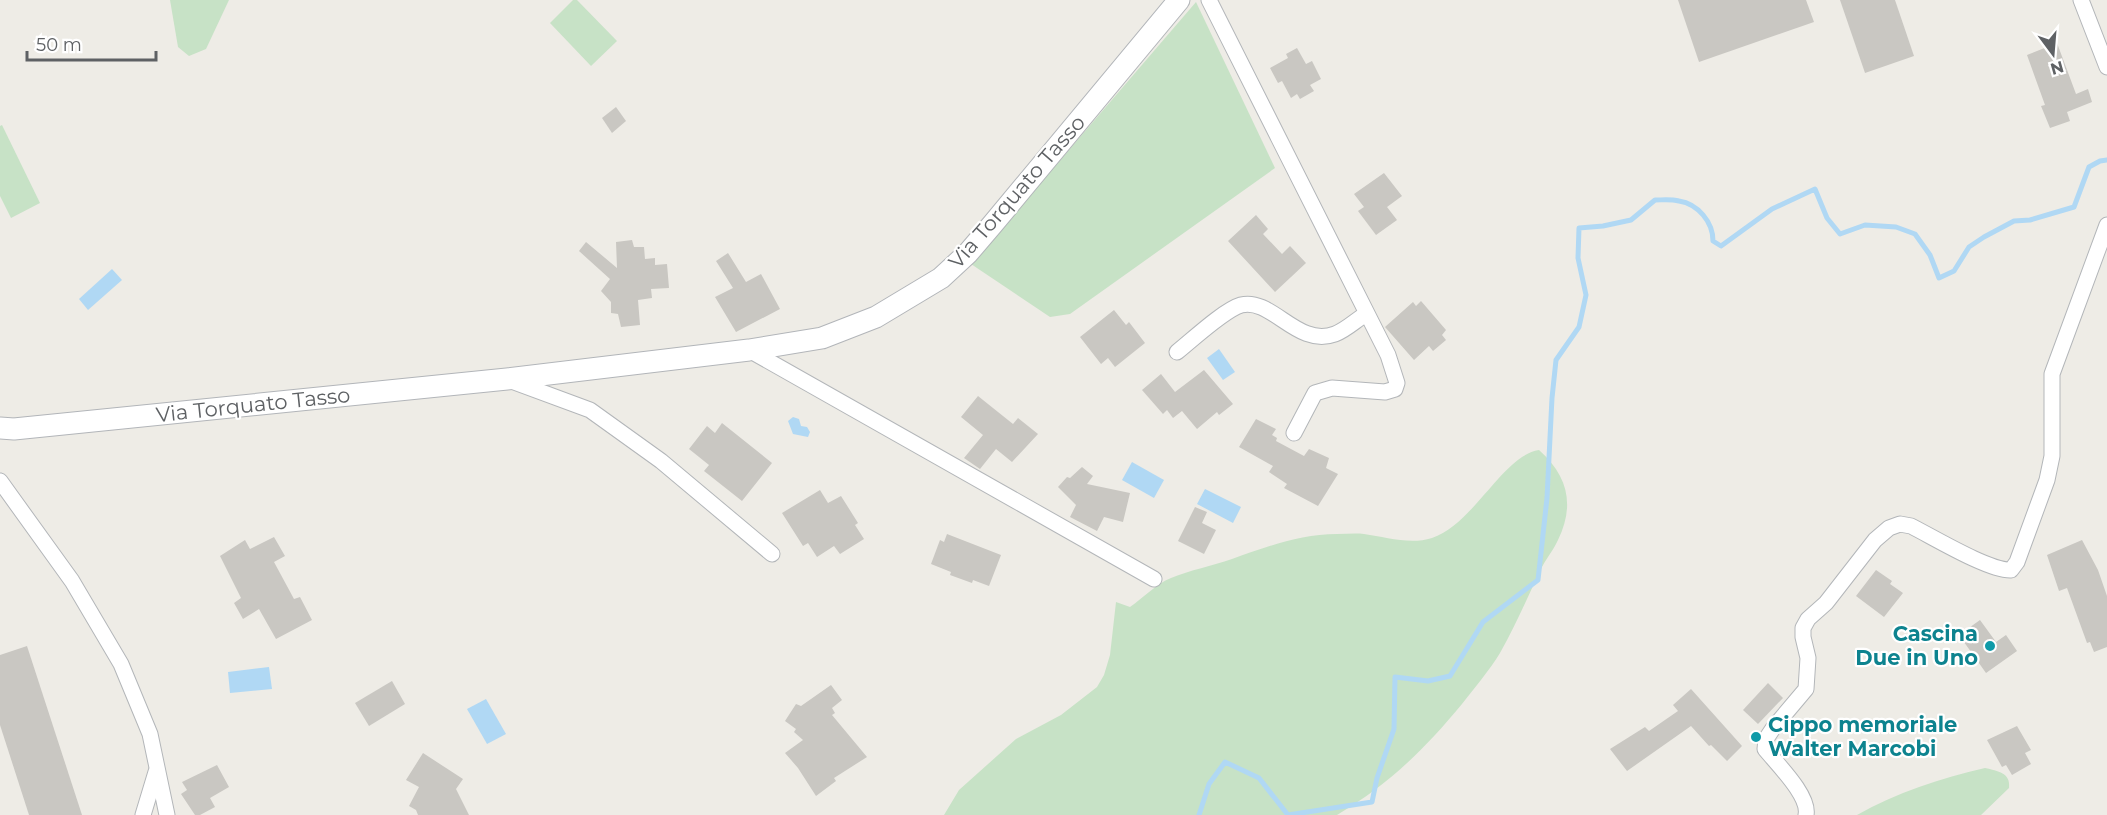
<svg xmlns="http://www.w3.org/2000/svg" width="2107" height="815" font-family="Montserrat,sans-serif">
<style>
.green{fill:#c7e2c6}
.water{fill:#b0d8f4}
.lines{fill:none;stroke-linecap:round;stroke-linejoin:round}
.stream{stroke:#b0d8f4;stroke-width:5}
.building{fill:#c9c7c2}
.street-casing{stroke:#b3b6b9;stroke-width:17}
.secondary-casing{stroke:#b2b5b9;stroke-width:23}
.street{stroke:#fff;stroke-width:15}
.secondary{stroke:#fff;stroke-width:21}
.culture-dot{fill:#0f9aa8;stroke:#fff;stroke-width:2}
.labels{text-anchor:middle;stroke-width:4.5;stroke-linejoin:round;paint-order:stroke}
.street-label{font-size:21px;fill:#5e6164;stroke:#fff}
.culture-label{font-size:21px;font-weight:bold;fill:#0d838f;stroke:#fff;text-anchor:end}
</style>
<rect width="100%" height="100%" fill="#eeece6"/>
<g class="green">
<polygon points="170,0 229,0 206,49 189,56 178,47"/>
<polygon points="573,0 577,0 617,41 591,66 550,23"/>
<polygon points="1196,2 1275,168 1070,314 1050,317 971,264"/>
<polygon points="2,125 40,203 11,218 0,196 0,126"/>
<path d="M1539 450C1568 476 1575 505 1558 540 1553 551 1545 560 1540 571 1527 599 1515 626 1500 653 1489 671 1475 687 1462 704 1424 750 1389 784 1337 815H944L959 790 1016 739 1061 715 1097 687 1104 675 1110 655 1116 602 1130 607C1143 598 1156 584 1171 578 1190 570 1212 566 1232 559 1267 547 1299 534 1337 534 1346 534 1356 533 1364 534 1386 537 1410 545 1432 538 1475 523 1502 456 1539 450Z"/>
<path d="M1985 768C1998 771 2011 773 2009 788L1981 815H1857C1896 793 1941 778 1985 768Z"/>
</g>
<g class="water">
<polygon points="112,269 122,280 88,310 79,299"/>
<polygon points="1219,349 1235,372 1223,380 1207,358"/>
<polygon points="793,417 799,419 801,426 807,427 810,432 808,437 793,434 788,421"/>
<polygon points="1132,462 1164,480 1154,498 1122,480"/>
<polygon points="1205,489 1241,507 1233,523 1197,504"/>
<polygon points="269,667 272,689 230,693 228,672"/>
<polygon points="486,699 506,734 487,744 467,709"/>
</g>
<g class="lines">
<path class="stream" d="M1199 815 1209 784 1225 762 1259 778 1288 815 1372 802 1377 778 1394 729 1395 677 1428 681 1450 676 1483 622 1538 580 1547 498 1552 398 1556 360 1579 327 1586 295 1578 258 1579 228 1603 226 1631 220 1655 200C1663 200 1671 199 1679 201 1698 204 1713 222 1713 241L1721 246 1772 209 1815 189 1827 218 1840 234 1865 225 1896 227 1915 234 1930 255 1939 278 1954 271 1969 247 1984 237 2014 221 2030 220 2074 207 2089 167 2100 161 2107 160"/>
</g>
<g class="building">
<polygon points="1678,0 1806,0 1814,22 1699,62"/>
<polygon points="1840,0 1895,0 1914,56 1865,73"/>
<polygon points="2057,43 2076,94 2088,89 2092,102 2067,112 2070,121 2050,128 2041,106 2045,105 2027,55"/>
<polygon points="1297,48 1306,64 1312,61 1321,79 1310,85 1314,91 1300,99 1297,94 1291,98 1282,81 1278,83 1270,68 1288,58 1286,54"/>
<polygon points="616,107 626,121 612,133 602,118"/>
<polygon points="1384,173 1402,196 1387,207 1397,220 1376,235 1358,211 1364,207 1354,194"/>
<polygon points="1256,215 1268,229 1263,234 1282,254 1290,246 1306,263 1275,292 1228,241"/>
<polygon points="632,240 634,247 644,247 645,259 655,258 655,265 667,264 669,288 651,289 652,298 638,300 640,325 621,327 618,314 611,313 611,302 601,291 610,279 579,251 586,242 617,268 616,242"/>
<polygon points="728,253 746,282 761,274 780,309 736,332 715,297 733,288 716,261"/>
<polygon points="1421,301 1446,330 1442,335 1446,340 1433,351 1429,346 1414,360 1385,327 1413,302 1416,306"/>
<polygon points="1114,310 1126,325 1129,322 1145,343 1115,367 1108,358 1101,364 1080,337"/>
<polygon points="1204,370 1233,404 1219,415 1217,412 1197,429 1182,411 1173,418 1167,410 1163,414 1142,390 1161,374 1175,392"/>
<polygon points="978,396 1013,424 1018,418 1038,434 1012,462 996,449 980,469 964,458 983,435 961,417"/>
<polygon points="1256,419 1276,429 1272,435 1277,438 1276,441 1304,456 1309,449 1329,458 1326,468 1338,474 1318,506 1284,488 1287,484 1269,472 1273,466 1239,447"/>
<polygon points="722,423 772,463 742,501 704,471 709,465 689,449 707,426 715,433"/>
<polygon points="1082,467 1093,476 1087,484 1130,493 1123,522 1104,517 1097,531 1070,517 1076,505 1058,487 1067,477 1070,478"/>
<polygon points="820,490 828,503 841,496 858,523 855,525 864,539 840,554 834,546 817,557 808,543 803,546 782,513"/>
<polygon points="1195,507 1207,512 1202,523 1216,530 1204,554 1178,541"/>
<polygon points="947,534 1001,555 989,586 973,580 972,583 950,575 951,572 931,564 940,540 944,542"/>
<polygon points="274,537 285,556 274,562 294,599 300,597 312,620 276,639 259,609 243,619 234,603 241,598 220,556 245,540 250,549"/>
<polygon points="2082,540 2098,570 2107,596 2107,647 2094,652 2090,642 2087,643 2067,588 2059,591 2047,555"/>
<polygon points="1876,570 1892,581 1890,584 1903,593 1884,617 1856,596"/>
<polygon points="1980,620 1996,642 2006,635 2017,651 1986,673 1959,635"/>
<polygon points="27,646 82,815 29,815 0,725 0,655"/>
<polygon points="392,681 405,704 369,726 355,703"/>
<polygon points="1768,683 1783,698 1758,724 1743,710"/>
<polygon points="831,685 842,700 832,708 835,713 832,715 867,757 834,778 836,781 816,796 798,768 785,753 803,740 794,732 796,729 785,721 796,704 801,706"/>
<polygon points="1691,689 1742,746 1727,761 1711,745 1709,746 1691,726 1627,771 1610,749 1645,727 1649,731 1678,711 1673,705"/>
<polygon points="2017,726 2031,750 2025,753 2031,764 2012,775 2006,765 2002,767 1987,740"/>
<polygon points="423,753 463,779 456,789 469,815 418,815 416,810 409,806 419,787 406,780"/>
<polygon points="217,765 229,787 210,798 215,807 200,815 195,815 181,794 187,790 182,782"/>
</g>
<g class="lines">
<g class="street-casing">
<g id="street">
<polyline points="1209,0 1388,355 1397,383 1395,389 1385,392 1332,388 1315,393 1294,433"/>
<polyline points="2081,0 2107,67"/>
<polyline points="749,350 1154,579"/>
<path d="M1177 352C1192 340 1224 310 1241 305 1272 297 1297 348 1335 334 1346 330 1356 320 1366 314"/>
<polyline points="509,380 590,410 661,461 772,554"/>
<polyline points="0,481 72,581 121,664 150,734 167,815"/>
<polyline points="143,815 156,772"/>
<path d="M1806 815C1810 796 1777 764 1765 749L1766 739 1774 727 1806 689 1808 658 1803 637V628L1808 619 1826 603 1875 540 1889 528 1900 524 1911 526C1933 537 1989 571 2011 570L2017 562 2047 480 2052 456V374L2107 225"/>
</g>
</g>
<g class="secondary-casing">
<polyline id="secondary" points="0,428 14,429 507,379 749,350 822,338 876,317 941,278 968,253 992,225 1179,0"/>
</g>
<use href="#street" class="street"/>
<use href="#secondary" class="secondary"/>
</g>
<g class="culture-dot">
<circle cx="1990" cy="646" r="6"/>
<circle cx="1756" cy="737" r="6"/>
</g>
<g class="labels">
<g class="street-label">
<text transform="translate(1017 192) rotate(-49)" y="7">Via Torquato Tasso</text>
<text transform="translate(253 405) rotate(-6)" y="7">Via Torquato Tasso</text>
</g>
<g class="culture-label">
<text x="1978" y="641">Cascina<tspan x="1978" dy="24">Due in Uno</tspan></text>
<text x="1768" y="732" text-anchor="start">Cippo memoriale<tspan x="1768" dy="24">Walter Marcobi</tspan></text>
</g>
</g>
<g transform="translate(2053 54) rotate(164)" stroke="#ffffff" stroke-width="4.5" paint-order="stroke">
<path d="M0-4.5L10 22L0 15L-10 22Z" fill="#5e6164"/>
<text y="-9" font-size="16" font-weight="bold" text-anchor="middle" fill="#5e6164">N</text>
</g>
<path d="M27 51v9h129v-9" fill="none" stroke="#5e6164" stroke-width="3"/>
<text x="36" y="51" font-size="18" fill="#5e6164" stroke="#ffffff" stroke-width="4.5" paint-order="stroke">50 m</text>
</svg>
